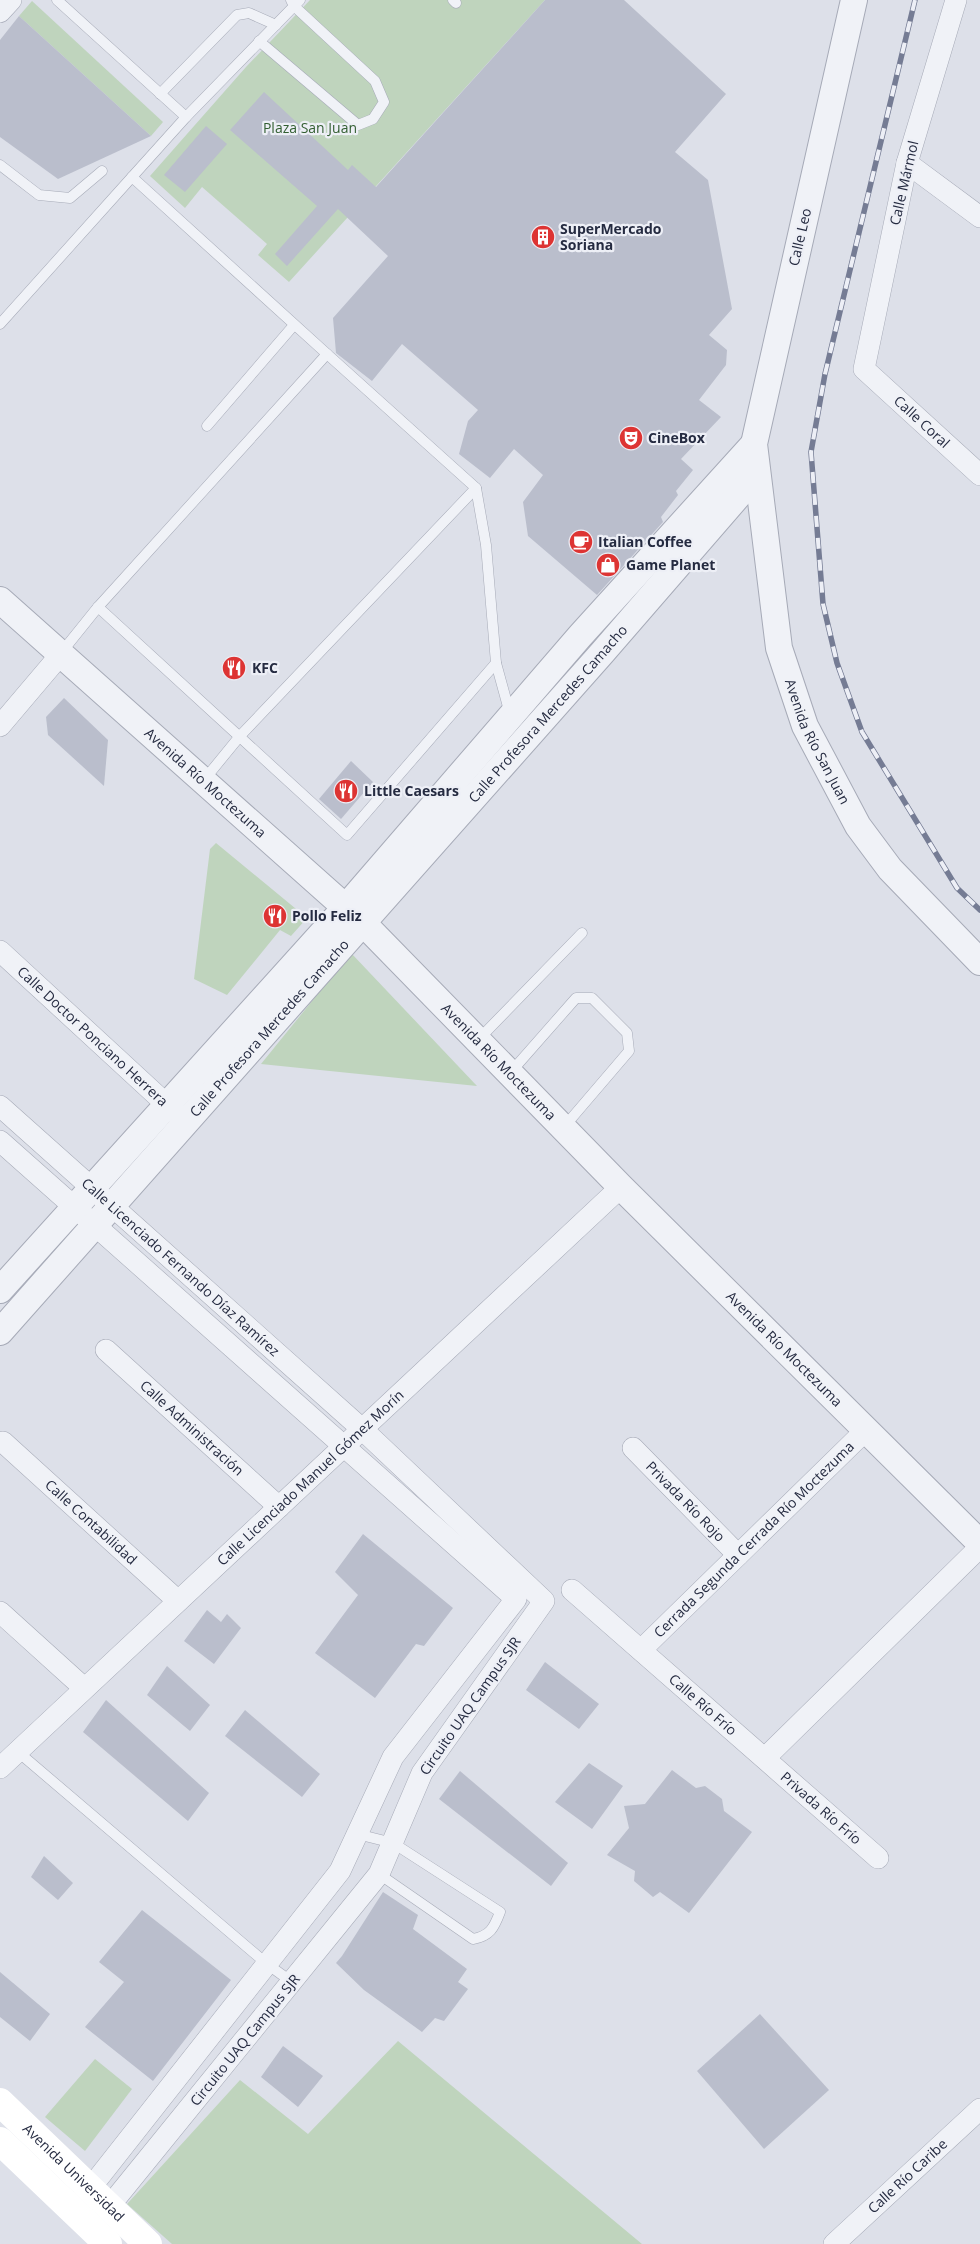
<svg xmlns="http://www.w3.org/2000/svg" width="980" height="2244" font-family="'Open Sans',sans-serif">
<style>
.green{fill:#bfd4bd}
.building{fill:#babecc}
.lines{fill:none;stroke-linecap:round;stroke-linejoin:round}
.service-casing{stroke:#a6aab7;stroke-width:11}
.minor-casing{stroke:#a6aab7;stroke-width:22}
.tertiary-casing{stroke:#a6aab7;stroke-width:28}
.service{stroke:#f0f2f7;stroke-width:10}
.minor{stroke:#f0f2f7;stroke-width:21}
.tertiary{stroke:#f0f2f7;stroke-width:26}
.secondary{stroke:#fff;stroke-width:28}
.rail-casing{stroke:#757c94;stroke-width:5.5}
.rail{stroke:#edeff6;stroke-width:4;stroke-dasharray:11;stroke-linecap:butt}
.labels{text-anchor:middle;stroke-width:4.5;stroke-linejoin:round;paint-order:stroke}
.park-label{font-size:14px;fill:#325e31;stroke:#edeff6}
.street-label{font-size:14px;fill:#252b41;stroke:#edeff6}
.poi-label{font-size:14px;font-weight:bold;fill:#252b41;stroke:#edeff6;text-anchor:start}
</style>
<rect width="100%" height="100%" fill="#dde0e9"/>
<g class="green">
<polygon points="310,0 545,0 289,282 258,255 267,244 202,187 185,208 150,176 246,67"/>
<polygon points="32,1 163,122 151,136 19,16"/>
<polygon points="216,843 307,918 291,936 280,930 227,995 194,979 210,849"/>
<polygon points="351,953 477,1086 261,1064"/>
<polygon points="398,2041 642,2244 172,2244 127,2204 240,2080 308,2134"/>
<polygon points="95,2059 132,2089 85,2151 45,2117"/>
</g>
<g class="building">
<polygon points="545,0 624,0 726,94 675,152 708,180 732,309 709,335 727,350 726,365 699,400 721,417 681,459 693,470 676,491 678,495 661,517 663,522 597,595 528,536 523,502 543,475 514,449 490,478 459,454 468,421 478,410 402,344 372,381 336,353 333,318 388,256 338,209 287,266 275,254 317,206 230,130 264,92 348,170 352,165 376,187"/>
<polygon points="19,16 151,136 58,179 0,137 0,40"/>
<polygon points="206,126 227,144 185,192 164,175"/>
<polygon points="64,698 108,740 104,786 48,735 46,717"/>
<polygon points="351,761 373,782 341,819 319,799"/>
<polygon points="363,1534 453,1608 424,1646 416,1644 375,1698 315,1653 358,1595 335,1572"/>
<polygon points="207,1610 221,1622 227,1614 241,1628 214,1664 184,1641"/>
<polygon points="545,1662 599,1704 579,1729 526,1690"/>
<polygon points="167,1666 210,1705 190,1731 147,1695"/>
<polygon points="106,1700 209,1793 188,1821 83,1732"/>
<polygon points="245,1710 320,1774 302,1797 225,1736"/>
<polygon points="589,1763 623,1786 592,1829 555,1802"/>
<polygon points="672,1770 696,1788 705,1786 722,1799 724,1811 752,1832 689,1913 660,1892 653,1897 634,1881 635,1871 607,1855 629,1828 624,1806 645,1804"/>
<polygon points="460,1771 568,1863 551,1886 439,1799"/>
<polygon points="44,1856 73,1883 58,1900 31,1877"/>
<polygon points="383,1892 418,1915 413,1929 467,1969 458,1982 468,1989 444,2021 435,2018 422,2032 364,1990 336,1963 342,1956"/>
<polygon points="142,1910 231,1980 153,2081 85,2027 124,1982 99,1962"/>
<polygon points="0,1972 50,2014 30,2041 0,2017"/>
<polygon points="760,2014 829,2090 764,2149 697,2071"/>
<polygon points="283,2046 323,2076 298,2107 261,2077"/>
</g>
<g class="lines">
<g class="service-casing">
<g id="service">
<polyline points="57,0 186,117 132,177"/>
<polyline points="453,0 456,3"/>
<polyline points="259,41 358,125 373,119 384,102 375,81 294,6 291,0"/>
<polyline points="160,94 237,15 249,13 276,25"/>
<polyline points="186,117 300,0"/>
<polyline points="0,165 39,195 70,198 102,171"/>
<polyline points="0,324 132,177 327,354 98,607 61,653"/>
<polyline points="327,354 476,488 486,545 496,663 510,714"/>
<polyline points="207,426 294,325"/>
<polyline points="98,607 347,835 496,663"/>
<polyline points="204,780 240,736 476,488"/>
<polyline points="478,1040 582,933"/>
<polyline points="510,1073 576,998 592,998 627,1033 629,1051 564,1127"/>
<polyline points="17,1751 267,1964 292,1982"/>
<path d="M357 1834 393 1843 500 1912C494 1928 490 1936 473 1939L379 1874"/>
</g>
</g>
<g class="minor-casing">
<g id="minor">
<path id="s1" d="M956 0 907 163 864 369 980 475"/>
<polyline points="0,12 11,0"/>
<polyline points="907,163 980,217"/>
<polyline points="0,726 61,654"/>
<path id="s2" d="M0 951 178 1115"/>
<path id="s3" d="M0 1106 362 1429 544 1601 422 1773 379 1874 99 2219"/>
<polyline points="0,1141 516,1599 393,1757 340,1871 81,2200"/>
<path id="s4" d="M106 1350 279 1507"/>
<path id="s5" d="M3 1442 178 1601"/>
<path id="s6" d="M633 1448 738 1555"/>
<path id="s7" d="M572 1590 878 1858"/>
<polyline points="0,1612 84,1688"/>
<path id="s8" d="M641 1650 866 1430"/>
<polyline points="766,1757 980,1547"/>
<path id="s9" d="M0 1768 621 1187"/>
<path id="s10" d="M834 2244 980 2109"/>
</g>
</g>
<g class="tertiary-casing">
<g id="tertiary">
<path id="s11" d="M854 0 754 444 779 648 805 726 858 826 890 869 980 962"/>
<path id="s12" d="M0 600 363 923 621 1187 980 1543"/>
<polyline points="0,1290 346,907 580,636 754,444"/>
<path id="s13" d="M0 1332 602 653 757 474"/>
</g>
</g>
<use href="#service" class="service"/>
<use href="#minor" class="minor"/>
<use href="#tertiary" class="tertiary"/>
<g class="secondary">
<path id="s14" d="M0 2102 148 2244"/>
<polyline points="0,2141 108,2244"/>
</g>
<g class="rail-casing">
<polyline id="rail" points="915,0 825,374 811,452 823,604 837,663 862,732 957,888 980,910"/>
</g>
<use href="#rail" class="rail"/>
</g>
<defs>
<g id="building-disc" transform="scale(1.25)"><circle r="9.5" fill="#dd3433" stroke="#edeff6"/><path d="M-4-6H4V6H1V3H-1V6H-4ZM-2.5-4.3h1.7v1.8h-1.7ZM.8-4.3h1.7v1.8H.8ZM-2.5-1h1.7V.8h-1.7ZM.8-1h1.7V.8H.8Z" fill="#fff"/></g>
<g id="theatre-disc" transform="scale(1.25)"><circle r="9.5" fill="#dd3433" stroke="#edeff6"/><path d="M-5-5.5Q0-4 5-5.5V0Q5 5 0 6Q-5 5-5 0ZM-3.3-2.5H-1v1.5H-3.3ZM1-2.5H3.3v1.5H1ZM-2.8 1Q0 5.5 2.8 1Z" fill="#fff"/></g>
<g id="cafe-disc" transform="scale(1.25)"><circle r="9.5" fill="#dd3433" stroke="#edeff6"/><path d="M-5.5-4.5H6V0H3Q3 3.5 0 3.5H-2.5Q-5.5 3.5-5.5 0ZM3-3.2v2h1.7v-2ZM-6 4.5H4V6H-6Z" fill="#fff"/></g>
<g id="shop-disc" transform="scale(1.25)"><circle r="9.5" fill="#dd3433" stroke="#edeff6"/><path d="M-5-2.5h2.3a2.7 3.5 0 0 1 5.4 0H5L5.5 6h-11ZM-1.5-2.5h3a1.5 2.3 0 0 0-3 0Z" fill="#fff"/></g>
<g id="restaurant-disc" transform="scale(1.25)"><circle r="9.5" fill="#dd3433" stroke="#edeff6"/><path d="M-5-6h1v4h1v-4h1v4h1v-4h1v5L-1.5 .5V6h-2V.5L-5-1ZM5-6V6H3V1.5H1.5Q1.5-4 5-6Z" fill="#fff"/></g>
</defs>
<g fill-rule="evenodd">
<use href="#building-disc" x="543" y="237"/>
<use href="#theatre-disc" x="631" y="438"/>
<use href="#cafe-disc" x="581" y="542"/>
<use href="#shop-disc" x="608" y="565"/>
<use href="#restaurant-disc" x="234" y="668"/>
<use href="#restaurant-disc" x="346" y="791"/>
<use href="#restaurant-disc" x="275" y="916"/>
</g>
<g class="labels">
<g class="park-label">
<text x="310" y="133">Plaza San Juan</text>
</g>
<g class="street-label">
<text transform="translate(904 183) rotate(-77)" y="5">Calle Mármol</text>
<text transform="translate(800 237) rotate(-77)" y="5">Calle Leo</text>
<text dy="5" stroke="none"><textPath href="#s1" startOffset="459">Calle Coral</textPath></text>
<text dy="5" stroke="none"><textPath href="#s13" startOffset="826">Calle Profesora Mercedes Camacho</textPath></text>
<text dy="5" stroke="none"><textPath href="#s11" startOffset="762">Avenida Río San Juan</textPath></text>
<text dy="5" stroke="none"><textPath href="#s12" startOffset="275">Avenida Río Moctezuma</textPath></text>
<text dy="5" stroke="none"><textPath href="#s13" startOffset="406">Calle Profesora Mercedes Camacho</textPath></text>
<text dy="5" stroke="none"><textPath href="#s2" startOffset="126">Calle Doctor Ponciano Herrera</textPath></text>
<text dy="5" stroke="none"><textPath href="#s12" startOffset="680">Avenida Río Moctezuma</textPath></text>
<text dy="5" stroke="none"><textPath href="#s3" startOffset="242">Calle Licenciado Fernando Díaz Ramírez</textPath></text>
<text dy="5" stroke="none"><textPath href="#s12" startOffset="1085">Avenida Río Moctezuma</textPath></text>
<text dy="5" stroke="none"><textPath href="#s4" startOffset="116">Calle Administración</textPath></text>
<text dy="5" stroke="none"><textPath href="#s9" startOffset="425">Calle Licenciado Manuel Gómez Morín</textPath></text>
<text dy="5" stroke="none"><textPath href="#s6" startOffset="75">Privada Río Rojo</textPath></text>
<text dy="5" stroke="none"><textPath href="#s5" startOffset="119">Calle Contabilidad</textPath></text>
<text dy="5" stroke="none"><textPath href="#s8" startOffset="158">Cerrada Segunda Cerrada Río Moctezuma</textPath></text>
<text dy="5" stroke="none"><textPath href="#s7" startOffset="174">Calle Río Frío</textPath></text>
<text transform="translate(470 1706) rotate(-55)" y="5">Circuito UAQ Campus SJR</text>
<text dy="5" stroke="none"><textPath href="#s7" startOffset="331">Privada Río Frío</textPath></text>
<text transform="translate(245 2040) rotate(-51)" y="5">Circuito UAQ Campus SJR</text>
<text dy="5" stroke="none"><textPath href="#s14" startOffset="102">Avenida Universidad</textPath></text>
<text dy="5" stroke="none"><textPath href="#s10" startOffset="100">Calle Río Caribe</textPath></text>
</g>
<g class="poi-label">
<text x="560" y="234">SuperMercado<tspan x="560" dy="16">Soriana</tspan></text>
<text x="648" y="443">CineBox</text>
<text x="598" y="547">Italian Coffee</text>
<text x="626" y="570">Game Planet</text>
<text x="252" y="673">KFC</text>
<text x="364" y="796">Little Caesars</text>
<text x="292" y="921">Pollo Feliz</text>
</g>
</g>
</svg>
